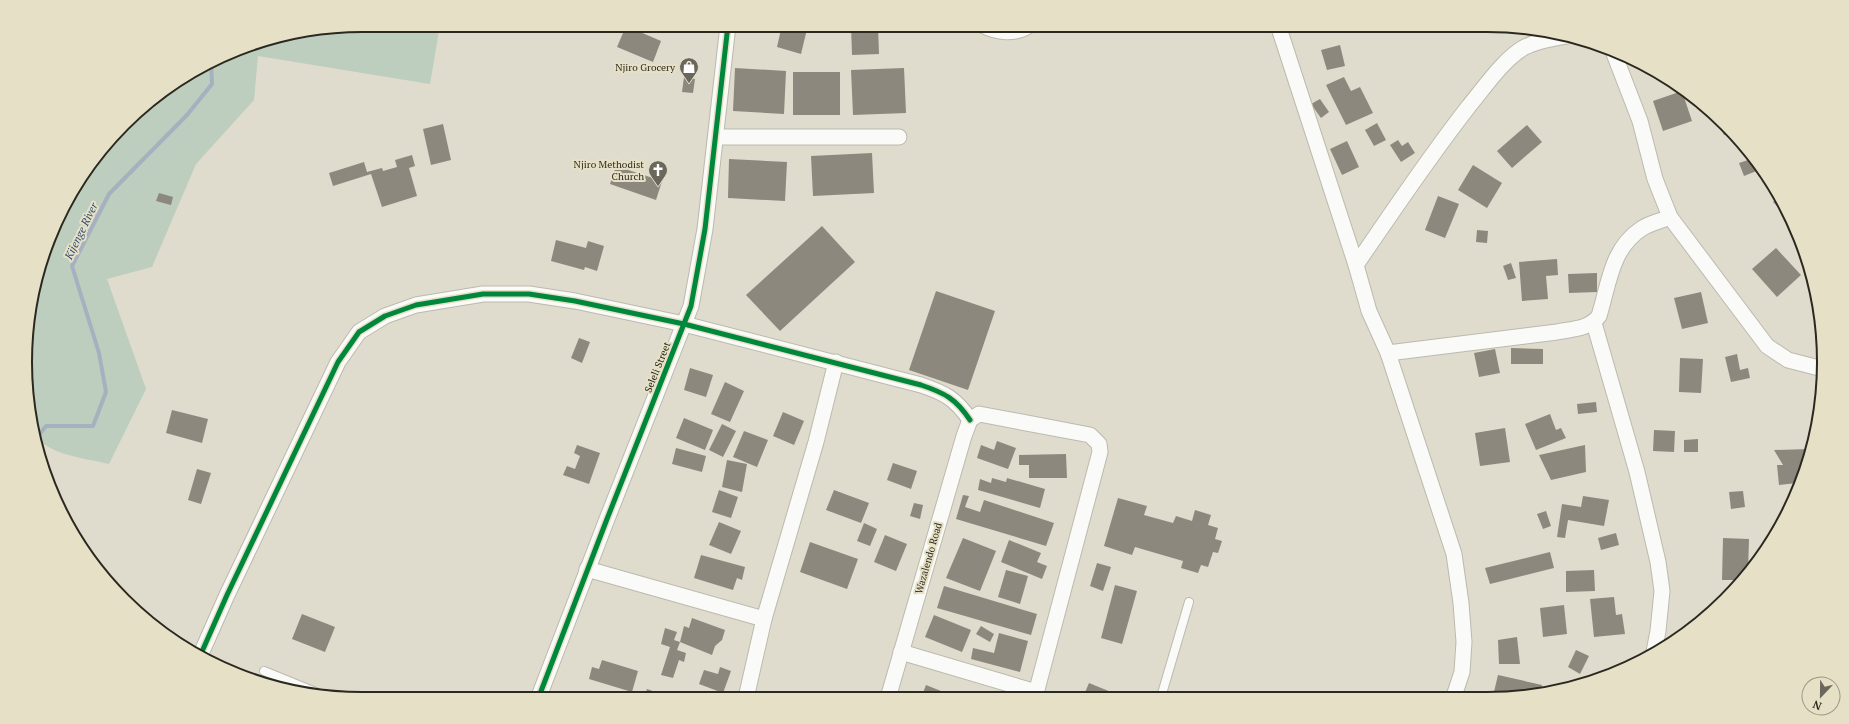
<svg xmlns="http://www.w3.org/2000/svg" width="1849" height="724" font-family="'PT Serif',serif">
<style>
.green{fill:#bdcdbe}
.lines{fill:none;stroke-linecap:round;stroke-linejoin:round}
.stream{stroke:#a6b1c0;stroke-width:4}
.building{fill:#8c887d}
.lane-casing{stroke:#bcbaae;stroke-width:10}
.street-casing{stroke:#bcbaae;stroke-width:17}
.lane{stroke:#fafaf8;stroke-width:8}
.street{stroke:#fafaf8;stroke-width:15}
.cycleway-casing{stroke:#e6e1c6;stroke-width:8}
.cycleway{stroke:#00873e;stroke-width:5}
.labels{text-anchor:middle;stroke-width:4;stroke-linejoin:round;paint-order:stroke}
.poi-label{font-size:10px;fill:#2b291f;stroke:#e6e1c6;text-anchor:end}
.street-label{font-size:10px;fill:#2b291f;stroke:#e6e1c6}
.water-label{font-size:11px;font-style:italic;fill:#314972;stroke:#e6e1c6}
.rim{fill:none;stroke:#2b291f;stroke-width:2}
</style>
<rect width="100%" height="100%" fill="#dfdccd"/>
<path class="green" d="M362 25H440L430 84 258 56 254 100 196 164 152 267 107 279 146 389 109 464C86 458 40 455 32 428L28 318 43 253 70 194 140 108 194 70 253 43Z"/>
<g class="lines">
<polyline class="stream" points="35,440 46,426 93,426 106,392 99,353 72,266 109,194 187,115 212,84 211,62"/>
</g>
<g class="building">
<polygon points="782,25 808,25 801,54 777,47"/>
<polygon points="851,25 878,25 879,54 852,55"/>
<polygon points="626,26 661,41 653,62 617,47"/>
<polygon points="1340,45 1345,66 1327,70 1321,50"/>
<polygon points="735,68 786,71 784,114 733,111"/>
<polygon points="904,68 906,113 853,115 851,70"/>
<rect x="793" y="72" width="47" height="43"/>
<polygon points="684,77 695,79 693,93 682,92"/>
<polygon points="1344,77 1351,91 1360,87 1373,113 1346,125 1326,85"/>
<polygon points="1682,91 1692,121 1663,131 1653,101"/>
<polygon points="1320,99 1329,112 1321,118 1311,104"/>
<polygon points="1720,121 1729,129 1732,132 1724,135 1718,122"/>
<polygon points="1377,123 1386,140 1374,146 1365,130"/>
<polygon points="443,124 451,160 431,165 423,129"/>
<polygon points="1527,125 1542,142 1512,168 1497,151"/>
<polygon points="1398,140 1402,146 1408,142 1415,153 1401,162 1390,145"/>
<polygon points="1347,141 1359,167 1342,175 1330,149"/>
<polygon points="872,153 874,193 813,196 811,156"/>
<polygon points="412,155 415,166 409,168 417,196 382,207 371,174 333,186 329,173 364,162 367,172 382,168 383,171 397,167 395,160"/>
<polygon points="1754,158 1759,170 1744,176 1739,163"/>
<polygon points="729,159 787,162 785,201 728,198"/>
<polygon points="1473,165 1502,183 1487,208 1458,190"/>
<polygon points="616,166 662,181 656,200 610,184"/>
<polygon points="159,193 173,197 171,205 156,201"/>
<polygon points="1780,195 1790,219 1773,202"/>
<polygon points="1438,196 1459,204 1445,238 1425,230"/>
<polygon points="822,226 855,262 780,331 746,295"/>
<polygon points="1477,230 1488,231 1487,243 1476,242"/>
<polygon points="556,240 586,248 588,241 604,246 597,271 585,267 584,270 551,261"/>
<polygon points="1776,248 1801,275 1777,297 1752,269"/>
<polygon points="1557,259 1558,275 1546,276 1548,299 1522,301 1519,262"/>
<polygon points="1511,263 1516,278 1508,280 1503,266"/>
<polygon points="1597,273 1597,292 1569,293 1568,274"/>
<polygon points="936,291 995,311 968,390 909,370"/>
<polygon points="1701,292 1708,323 1682,329 1674,298"/>
<polygon points="579,338 590,342 582,363 571,358"/>
<polygon points="1511,348 1543,349 1543,364 1511,364"/>
<polygon points="1495,349 1500,373 1479,377 1474,353"/>
<polygon points="1737,354 1740,370 1748,368 1750,378 1731,382 1725,357"/>
<polygon points="1680,358 1703,359 1701,393 1679,392"/>
<polygon points="690,368 713,375 706,397 684,390"/>
<polygon points="725,382 744,391 730,422 711,414"/>
<polygon points="1596,402 1597,412 1578,414 1577,404"/>
<polygon points="172,410 208,419 202,443 166,433"/>
<polygon points="783,412 804,421 794,445 773,436"/>
<polygon points="1550,414 1556,430 1561,428 1566,438 1536,450 1525,424"/>
<polygon points="684,418 713,430 705,450 676,438"/>
<polygon points="722,424 736,431 723,457 709,450"/>
<polygon points="1505,428 1510,462 1480,466 1475,433"/>
<polygon points="1654,430 1675,431 1674,452 1653,451"/>
<polygon points="744,431 768,440 757,467 733,457"/>
<polygon points="1698,439 1698,452 1684,452 1684,440"/>
<polygon points="997,441 1016,448 1008,469 977,458 981,445 994,450"/>
<polygon points="577,445 600,453 589,484 563,475 567,466 575,469 580,456 574,453"/>
<polygon points="1585,445 1586,472 1551,480 1539,455"/>
<polygon points="676,448 706,456 702,472 672,464"/>
<polygon points="1809,449 1810,456 1797,483 1779,485 1777,465 1783,465 1774,450"/>
<polygon points="1066,454 1067,478 1029,478 1029,465 1019,465 1019,455"/>
<polygon points="727,460 747,464 742,492 722,487"/>
<polygon points="893,463 917,471 911,489 887,480"/>
<polygon points="197,469 211,473 201,504 188,500"/>
<polygon points="992,478 1006,482 1007,478 1045,489 1040,508 978,490 980,479 991,483"/>
<polygon points="719,490 738,497 731,518 712,512"/>
<polygon points="834,490 869,503 861,523 826,510"/>
<polygon points="1743,491 1745,507 1731,509 1729,492"/>
<polygon points="963,495 969,496 965,507 980,512 984,500 1054,523 1046,546 956,519"/>
<polygon points="1583,496 1609,500 1604,526 1568,520 1565,538 1557,537 1562,504 1581,507"/>
<polygon points="1118,498 1147,506 1144,515 1173,523 1176,516 1192,521 1195,510 1211,515 1208,525 1218,528 1215,539 1222,541 1218,553 1213,552 1208,567 1201,565 1198,573 1181,568 1183,561 1135,547 1132,555 1104,546"/>
<polygon points="914,503 923,505 920,519 910,516"/>
<polygon points="1546,511 1551,526 1543,529 1537,514"/>
<polygon points="719,522 741,531 731,554 709,545"/>
<polygon points="864,523 877,529 870,546 857,541"/>
<polygon points="1616,533 1619,545 1601,550 1598,538"/>
<polygon points="885,535 907,544 896,571 874,562"/>
<polygon points="963,538 996,551 980,591 946,578"/>
<polygon points="1723,538 1749,539 1748,571 1740,580 1722,580"/>
<polygon points="1009,540 1041,553 1037,562 1047,566 1042,579 1001,562"/>
<polygon points="810,542 858,559 847,589 800,572"/>
<polygon points="1550,552 1554,568 1490,584 1485,568"/>
<polygon points="701,555 745,567 742,580 737,578 733,590 694,578"/>
<polygon points="1097,563 1111,567 1103,591 1090,586"/>
<polygon points="1006,570 1028,576 1020,604 998,597"/>
<polygon points="1594,570 1595,591 1566,592 1566,571"/>
<polygon points="1115,585 1137,591 1122,644 1101,638"/>
<polygon points="944,586 1037,614 1031,635 937,608"/>
<polygon points="1614,597 1616,615 1622,614 1625,634 1594,637 1590,599"/>
<polygon points="1564,605 1567,634 1543,637 1540,608"/>
<polygon points="302,614 335,627 325,652 292,639"/>
<polygon points="934,615 971,630 962,652 925,637"/>
<polygon points="692,618 725,630 722,640 715,646 712,655 680,642 684,626 689,628"/>
<polygon points="981,626 994,634 990,642 976,634"/>
<polygon points="665,628 677,632 674,640 680,642 677,650 686,653 684,662 679,660 673,678 661,675 670,647 661,644"/>
<polygon points="999,633 1028,641 1020,672 971,659 973,648 994,653"/>
<polygon points="1517,637 1520,664 1499,664 1498,640"/>
<polygon points="1576,650 1589,656 1580,674 1568,667"/>
<polygon points="602,660 638,671 632,692 589,679 592,667 599,669"/>
<polygon points="720,667 731,671 723,693 699,684 704,670 718,674"/>
<polygon points="1498,675 1542,685 1540,693 1531,696 1493,696"/>
<polygon points="1089,683 1111,692 1109,697 1083,697"/>
<polygon points="926,685 951,695 950,698 921,698"/>
<polygon points="647,689 667,696 666,698 644,698"/>
</g>
<g class="lines">
<g class="lane-casing">
<g id="lane">
<polyline points="264,671 318,693"/>
<polyline points="1161,697 1189,602"/>
</g>
</g>
<g class="street-casing">
<g id="street">
<path d="M982 25C997 33 1015 35 1030 25"/>
<polyline points="1278,25 1356,265 1369,311 1388,353 1454,554 1461,603 1464,642 1462,672 1454,696"/>
<polyline points="1613,51 1640,121 1655,179 1670,217 1767,346 1788,360 1823,369"/>
<polyline points="716,137 899,137"/>
<path d="M1356 265C1393 211 1429 157 1469 106 1484 88 1503 60 1523 48 1536 41 1553 38 1567 36"/>
<polyline points="1594,323 1637,472 1658,562 1662,591 1658,631 1654,652"/>
<path d="M1388 353 1557 332C1572 329 1589 329 1599 316 1609 284 1611 249 1641 229 1649 223 1661 221 1670 217"/>
<polyline points="587,569 764,619"/>
<polyline points="901,652 1036,692"/>
<path d="M200 656 227 595 338 362 359 332 385 316 416 305 483 294H529L575 301 684 324 921 385C945 393 956 399 970 420"/>
<polyline points="746,698 764,619 816,442 836,362"/>
<polyline points="888,698 964,436 970,420 979,414 1090,435 1099,444 1100,452 1035,697"/>
<polyline points="538,699 607,519 691,306 705,229 728,25"/>
</g>
</g>
<use href="#lane" class="lane"/>
<use href="#street" class="street"/>
<g class="cycleway-casing">
<g id="cycleway">
<path d="M200 656 227 595 338 362 359 332 385 316 416 305 483 294H529L575 301 684 324 921 385C945 393 956 399 970 420"/>
<polyline points="538,699 607,519 691,306 705,229 728,25"/>
</g>
</g>
<use href="#cycleway" class="cycleway"/>
</g>
<defs>
<g id="shop-pin" transform="scale(1)"><path d="M0 17L-7.5 6A9.5 9.5 0 1 1 7.5 6Z" fill="#6a685c" stroke="#e6e1c6"/><path d="M-5-2.5h2.3a2.7 3.5 0 0 1 5.4 0H5L5.5 6h-11ZM-1.5-2.5h3a1.5 2.3 0 0 0-3 0Z" fill="#fff"/></g>
<g id="church-pin" transform="scale(1)"><path d="M0 17L-7.5 6A9.5 9.5 0 1 1 7.5 6Z" fill="#6a685c" stroke="#e6e1c6"/><path d="M-1.2-6h2.4v3.5h3.3v2.4h-3.3V6h-2.4V-.1h-3.3v-2.4h3.3Z" fill="#fff"/></g>
</defs>
<g fill-rule="evenodd">
<use href="#shop-pin" x="689" y="67"/>
<use href="#church-pin" x="658" y="170"/>
</g>
<g class="labels">
<g class="poi-label">
<text x="675" y="71">Njiro Grocery</text>
<text x="644" y="168">Njiro Methodist<tspan x="644" dy="12">Church</tspan></text>
</g>
<g class="street-label">
<text transform="translate(657 367) rotate(-68)" y="4">Seleli Street</text>
<text transform="translate(928 558) rotate(-74)" y="4">Wazalendo Road</text>
</g>
<g class="water-label">
<text transform="translate(81 231) rotate(-64)" y="4">Kijenge River</text>
</g>
</g>
<path d="M0 0H1849V724H0ZM362 32H1487A330 330 0 0 1 1817 362V362A330 330 0 0 1 1487 692H362A330 330 0 0 1 32 362V362A330 330 0 0 1 362 32Z" fill="#e6e1c6" fill-rule="evenodd"/>
<path class="rim" d="M362 32H1487A330 330 0 0 1 1817 362V362A330 330 0 0 1 1487 692H362A330 330 0 0 1 32 362V362A330 330 0 0 1 362 32Z"/>
<g transform="translate(1821 696) rotate(202)"><circle r="19" fill="#e6e1c6" stroke="#9b9783"/>
<path d="M0-3L7 15L0 10L-7 15Z" fill="#6a685c"/>
<text y="-6" font-size="11" font-weight="bold" text-anchor="middle" fill="#2b291f">N</text>
</g>
</svg>
